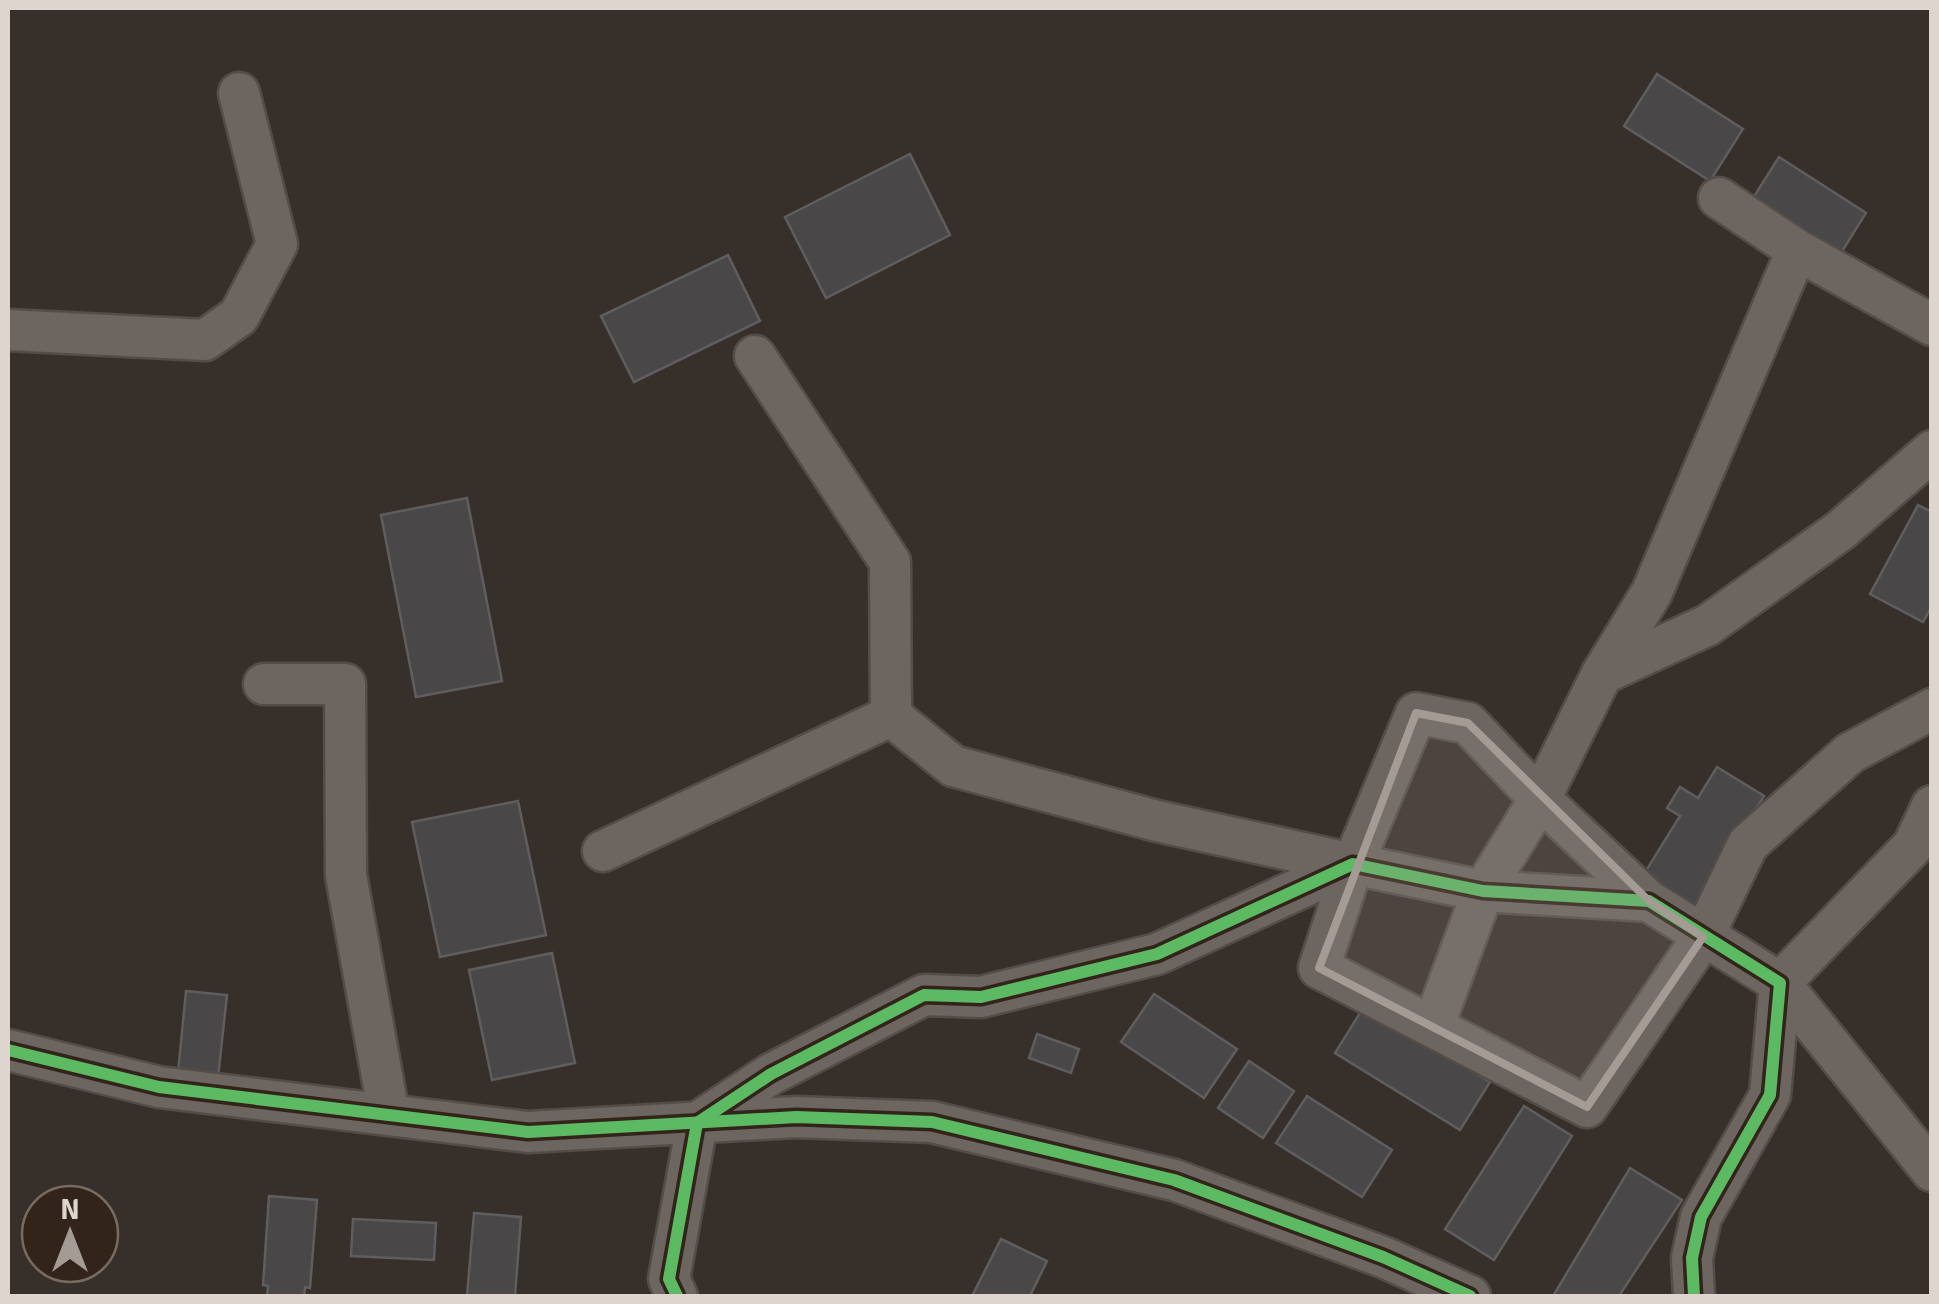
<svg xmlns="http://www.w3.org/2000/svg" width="1939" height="1304" font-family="Signika,sans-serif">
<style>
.building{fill:#4a4748;stroke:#605d5f;stroke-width:2.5}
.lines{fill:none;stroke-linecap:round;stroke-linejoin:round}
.street-casing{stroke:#544d47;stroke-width:45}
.street{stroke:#6c6560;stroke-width:40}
.cycleway-casing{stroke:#32241a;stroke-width:19}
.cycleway{stroke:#5cba63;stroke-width:12}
.marked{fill:#a49b95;fill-opacity:0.2;stroke:#a49b95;stroke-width:8;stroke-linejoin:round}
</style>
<rect width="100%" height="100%" fill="#372f2a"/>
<g class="building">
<polygon points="1657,74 1743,129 1710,181 1624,126"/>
<polygon points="910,154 950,235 826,298 785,217"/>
<polygon points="1779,157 1866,213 1841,253 1753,198"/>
<polygon points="728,255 760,321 634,382 601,316"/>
<polygon points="467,498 502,681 416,697 381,515"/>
<polygon points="1918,505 1932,512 1932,606 1923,622 1870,594"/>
<polygon points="1717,767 1764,796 1695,909 1642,877 1680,816 1667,808 1680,787 1698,798"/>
<polygon points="518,801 546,935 440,957 412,822"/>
<polygon points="552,953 575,1063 492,1080 469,970"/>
<polygon points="186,991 227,995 217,1087 177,1083"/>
<polygon points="1154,994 1237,1049 1204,1098 1121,1042"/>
<polygon points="1365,1005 1490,1082 1460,1130 1335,1053"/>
<polygon points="1037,1034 1079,1049 1071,1073 1029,1058"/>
<polygon points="1249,1061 1294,1091 1263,1138 1218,1108"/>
<polygon points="1307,1096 1392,1150 1362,1197 1276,1143"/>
<polygon points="1524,1106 1572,1136 1494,1260 1445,1229"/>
<polygon points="1630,1168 1682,1200 1619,1296 1553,1296"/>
<polygon points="269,1196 317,1200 310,1288 305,1287 304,1296 267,1296 268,1286 263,1285"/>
<polygon points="474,1213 521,1217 515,1296 467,1296"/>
<polygon points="353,1219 436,1223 434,1260 351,1256"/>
<polygon points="1001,1239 1047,1261 1030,1296 972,1296"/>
</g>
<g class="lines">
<g class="street-casing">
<g id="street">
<polyline points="1719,198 1797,250 1932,325"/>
<polyline points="8,330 205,340 239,316 277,244 239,93"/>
<polyline points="755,356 890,562 891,716"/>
<polyline points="1602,674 1708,625 1841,530 1932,451"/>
<polyline points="264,684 345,684 346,875 389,1115"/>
<polyline points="1932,806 1913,846 1780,983 1932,1171"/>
<polyline points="603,851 891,716 953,766 1157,821 1353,864"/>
<polyline points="1649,901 1540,799 1468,723 1416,713 1353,864 1319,968 1587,1107 1703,937 1748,844 1850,753 1932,709"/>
<polyline points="1433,1027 1483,891 1540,799 1602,674 1652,592 1797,250"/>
<polyline points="8,1050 159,1087 528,1132 796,1117 932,1122 1174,1180 1383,1257 1470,1296"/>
<polyline points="677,1296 669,1279 697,1123 771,1074 924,995 981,997 1157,954 1353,864 1483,891 1649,901 1780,983 1770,1095 1701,1217 1692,1258 1694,1296"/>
</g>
</g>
<use href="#street" class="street"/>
<g class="cycleway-casing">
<g id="cycleway">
<polyline points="8,1050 159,1087 528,1132 796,1117 932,1122 1174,1180 1383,1257 1470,1296"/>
<polyline points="677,1296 669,1279 697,1123 771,1074 924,995 981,997 1157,954 1353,864 1483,891 1649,901 1780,983 1770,1095 1701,1217 1692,1258 1694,1296"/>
</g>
</g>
<use href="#cycleway" class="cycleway"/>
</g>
<path class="marked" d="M1416 713 1468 723 1649 901 1703 937 1587 1107 1319 968Z"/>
<rect width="1939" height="1304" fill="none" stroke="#ded5ce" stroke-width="20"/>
<g transform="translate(70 1234)"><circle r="48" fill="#32241a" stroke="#776b62" stroke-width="2.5"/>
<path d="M0-8L18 38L0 25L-18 38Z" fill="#a49b95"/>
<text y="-15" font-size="28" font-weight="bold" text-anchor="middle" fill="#ded5ce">N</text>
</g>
</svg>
